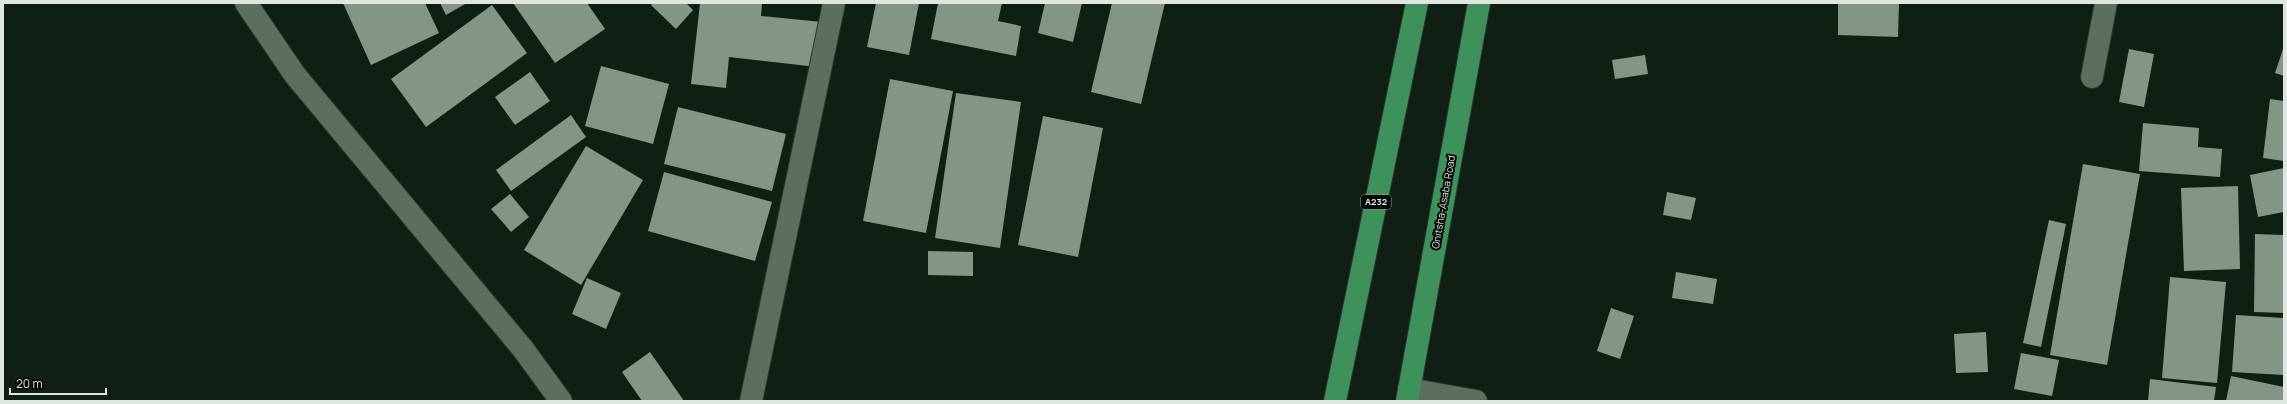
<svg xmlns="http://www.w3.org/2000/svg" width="2287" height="404" font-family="Manrope,sans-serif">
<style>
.building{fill:#829586}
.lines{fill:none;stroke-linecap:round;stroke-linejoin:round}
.minor-casing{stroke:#2c352e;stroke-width:24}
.tertiary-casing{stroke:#2c352e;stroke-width:24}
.trunk-casing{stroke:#2c352e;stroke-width:24}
.minor{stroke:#5b6e5f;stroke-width:22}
.tertiary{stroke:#5b6e5f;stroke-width:22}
.trunk{stroke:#3e915a;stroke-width:22}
.labels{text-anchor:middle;stroke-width:4;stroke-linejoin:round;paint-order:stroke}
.shield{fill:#030704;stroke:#9ca49d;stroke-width:1}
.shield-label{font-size:9px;font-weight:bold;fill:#dde7df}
.street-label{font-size:10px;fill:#dde7df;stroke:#030704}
</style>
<rect width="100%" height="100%" fill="#0f1f13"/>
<g class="building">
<polygon points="343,3 425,3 439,33 371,65"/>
<polygon points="440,3 467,3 446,15"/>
<polygon points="513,3 587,3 605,29 555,63"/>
<polygon points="653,3 686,3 693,10 676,29 651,5"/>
<polygon points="700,3 762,3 761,16 822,22 817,67 729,57 726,88 691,84"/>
<polygon points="876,3 919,3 909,55 867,47"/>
<polygon points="938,3 1002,3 998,21 1021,26 1016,56 931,39"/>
<polygon points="1045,3 1082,3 1073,42 1038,33"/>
<polygon points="1112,3 1165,3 1141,104 1091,92"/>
<polygon points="1838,3 1899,3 1898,37 1838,35"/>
<polygon points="492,5 527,53 426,127 391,79"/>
<polygon points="2284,46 2284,76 2275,73"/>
<polygon points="2129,49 2154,54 2144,107 2119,102"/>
<polygon points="1645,55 1648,74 1615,79 1612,60"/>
<polygon points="601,66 669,84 653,144 585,126"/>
<polygon points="530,72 550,101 515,125 495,97"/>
<polygon points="890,79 953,91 926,233 863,221"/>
<polygon points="956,93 1021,102 1000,248 935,238"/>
<polygon points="2270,99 2284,101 2284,161 2263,158"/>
<polygon points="678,107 786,134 772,191 664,164"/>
<polygon points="571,115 586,137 511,191 496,170"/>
<polygon points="1043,116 1103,128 1078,257 1018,245"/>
<polygon points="2143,123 2199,128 2198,147 2222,149 2220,177 2139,171"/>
<polygon points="586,146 643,180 581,285 524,250"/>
<polygon points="2083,164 2140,174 2107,365 2050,355"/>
<polygon points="2284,168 2284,212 2258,217 2250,175"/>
<polygon points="664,172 772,202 755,261 648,231"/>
<polygon points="2238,186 2240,269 2184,271 2181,188"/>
<polygon points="1667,192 1696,198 1691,220 1663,215"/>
<polygon points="510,194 529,217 511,232 491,209"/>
<polygon points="2049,220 2066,224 2041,347 2023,343"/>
<polygon points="2255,234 2284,235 2284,313 2254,312"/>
<polygon points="928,251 973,252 973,276 928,275"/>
<polygon points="1676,272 1717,279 1713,304 1672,298"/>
<polygon points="2170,277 2226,282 2217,383 2162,378"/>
<polygon points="587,278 621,293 606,329 572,314"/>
<polygon points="1611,308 1634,316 1620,359 1597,351"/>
<polygon points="2236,315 2284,318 2284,375 2232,372"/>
<polygon points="1986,332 1988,372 1956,373 1954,334"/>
<polygon points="650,352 684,401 642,401 622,372"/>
<polygon points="2021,353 2059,360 2052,396 2014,389"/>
<polygon points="2231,376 2284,387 2284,401 2226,401"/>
<polygon points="2150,379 2216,387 2214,401 2148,401"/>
</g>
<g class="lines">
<g class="minor-casing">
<g id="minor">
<polyline points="2092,77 2106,3"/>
<polyline points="1409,389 1476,401"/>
<polyline points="751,401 834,3"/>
</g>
</g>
<g class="tertiary-casing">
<polyline id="tertiary" points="246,3 295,75 523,349 561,401"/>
</g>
<g class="trunk-casing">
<g id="trunk">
<polyline points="1335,401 1417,3"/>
<polyline points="1407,401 1479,3"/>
</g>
</g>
<use href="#minor" class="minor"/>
<use href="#tertiary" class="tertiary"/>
<use href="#trunk" class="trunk"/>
</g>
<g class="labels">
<rect class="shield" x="1361" y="195" width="30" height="14" rx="3"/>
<g class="shield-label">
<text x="1376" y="205">A232</text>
</g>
<g class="street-label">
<text transform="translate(1443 202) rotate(-80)" y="4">Onitsha-Asaba Road</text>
</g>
</g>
<rect width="2287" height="404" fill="none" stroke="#dde7df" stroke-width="8"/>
<path d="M10 388v6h96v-6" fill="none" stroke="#dde7df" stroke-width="2"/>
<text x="16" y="388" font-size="12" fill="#dde7df" stroke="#030704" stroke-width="3" paint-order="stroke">20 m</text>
</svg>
